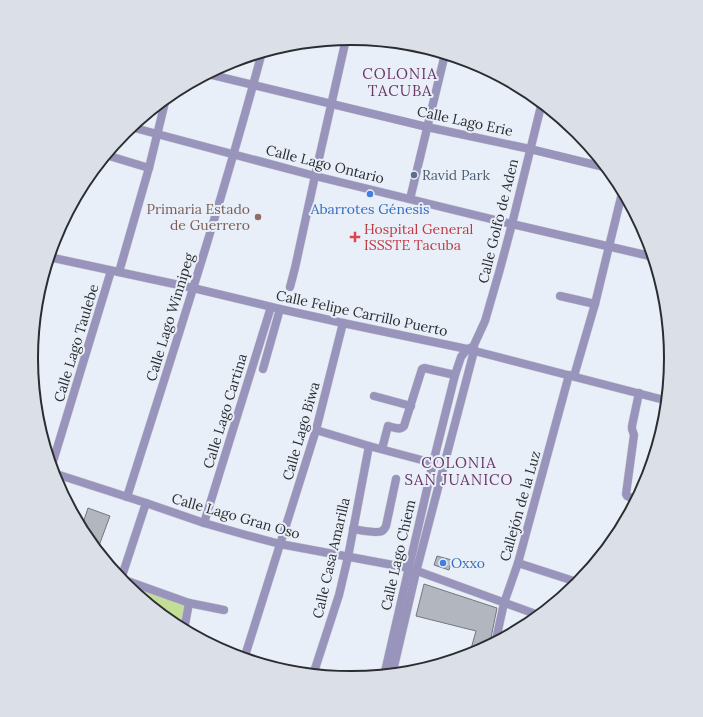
<svg xmlns="http://www.w3.org/2000/svg" width="703" height="717" font-family="Lora,serif">
<style>
.green{fill:#c3de95}
.building{fill:#b2b6bf;stroke:#737880}
.lines{fill:none;stroke-linecap:round;stroke-linejoin:round}
.minor-casing{stroke:#c7ccd4;stroke-width:9}
.minor{stroke:#9994bb;stroke-width:8}
.service-dot{fill:#5c6f8a;stroke:#e9eff8;stroke-width:1.5}
.shop-dot{fill:#3f7fe0;stroke:#e9eff8;stroke-width:1.5}
.education-dot{fill:#8d6e63;stroke:#e9eff8;stroke-width:1.5}
.health-dot{fill:#e0444e;stroke:#e9eff8;stroke-width:1.5}
.labels{text-anchor:middle;stroke-width:4;stroke-linejoin:round;paint-order:stroke}
.street-label{font-size:14px;fill:#2b2d31;stroke:#e9eff8}
.service-label{font-size:14px;fill:#4e5e75;stroke:#e9eff8;text-anchor:start}
.education-label{font-size:14px;fill:#785e54;stroke:#e9eff8;text-anchor:end}
.shop-label{font-size:14px;fill:#366cbe;stroke:#e9eff8}
.health-label{font-size:14px;fill:#be3a42;stroke:#e9eff8;text-anchor:start}
.neighbourhood-label{font-size:15px;letter-spacing:1px;fill:#6a3767;stroke:#e9eff8}
.rim{fill:none;stroke:#2b2d31;stroke-width:2}
</style>
<rect width="100%" height="100%" fill="#e9eff8"/>
<polygon class="green" points="122,581 187,603 182,630 173,625 125,585"/>
<g class="building">
<polygon points="88,508 110,516 97,551 85,536 81,529"/>
<polygon points="437,556 452,560 449,570 434,565"/>
<polygon points="424,584 497,608 490,643 490,646 474,655 469,656 476,631 416,616"/>
</g>
<g class="lines">
<g class="minor-casing">
<g id="minor">
<polyline points="409,44 423,47"/>
<polyline points="208,74 427,127 530,149 608,168"/>
<polyline points="131,127 315,176 512,224 654,257"/>
<polyline points="106,155 149,168"/>
<polyline points="410,199 445,54"/>
<polyline points="49,257 193,288 280,309 343,323 467,349 668,401"/>
<polyline points="119,272 149,168 166,98"/>
<polyline points="290,287 295,268 315,176 346,39"/>
<polyline points="560,296 595,304"/>
<polyline points="263,369 280,309"/>
<polyline points="574,376 595,304 623,189"/>
<polyline points="374,396 411,406"/>
<polyline points="316,430 369,446 433,463"/>
<path d="M382 449 388 426C393 427 400 431 404 426L422 369 424 368 455 375"/>
<polyline points="51,468 111,271"/>
<polyline points="53,473 146,503 204,523 246,535 280,544 409,568 541,616"/>
<path d="M127 497C174 349 222 202 262 52"/>
<polyline points="637,500 627,496 626,494 634,435 632,429 632,426 639,393"/>
<polyline points="204,523 271,307"/>
<path d="M353 529C360 530 377 534 382 531 384 530 385 528 386 526L396 479"/>
<polyline points="518,563 580,583"/>
<polyline points="119,578 189,603 224,610"/>
<polyline points="121,579 146,503"/>
<polyline points="184,630 189,603"/>
<polyline points="495,644 504,603 518,563 569,375"/>
<polyline points="244,659 316,430 343,323"/>
<polyline points="313,675 339,595 348,557 369,446"/>
<polyline points="392,675 416,572 474,351 474,345 485,321 500,269 512,224 542,102"/>
<polyline points="384,676 433,463 455,375 461,357 464,353 470,348"/>
</g>
</g>
<use href="#minor" class="minor"/>
</g>
<circle class="service-dot" cx="414" cy="175" r="4"/>
<g class="shop-dot">
<circle cx="370" cy="194" r="4"/>
<circle cx="443" cy="563" r="4"/>
</g>
<circle class="education-dot" cx="258" cy="217" r="4"/>
<path class="health-dot" d="M353 231h4v4h4v4h-4v4h-4v-4h-4v-4h4z"/>
<g class="labels">
<g class="street-label">
<text transform="translate(465 121) rotate(12)" y="5">Calle Lago Erie</text>
<text transform="translate(325 164) rotate(14)" y="5">Calle Lago Ontario</text>
<text transform="translate(498 221) rotate(-76)" y="5">Calle Golfo de Aden</text>
<text transform="translate(362 313) rotate(12)" y="5">Calle Felipe Carrillo Puerto</text>
<text transform="translate(170 317) rotate(-73)" y="5">Calle Lago Winnipeg</text>
<text transform="translate(76 343) rotate(-73)" y="5">Calle Lago Taulebe</text>
<text transform="translate(225 411) rotate(-73)" y="5">Calle Lago Cartina</text>
<text transform="translate(301 431) rotate(-74)" y="5">Calle Lago Biwa</text>
<text transform="translate(520 506) rotate(-74)" y="5">Callejón de la Luz</text>
<text transform="translate(236 516) rotate(16)" y="5">Calle Lago Gran Oso</text>
<text transform="translate(398 555) rotate(-77)" y="5">Calle Lago Chiem</text>
<text transform="translate(331 558) rotate(-77)" y="5">Calle Casa Amarilla</text>
</g>
<g class="service-label">
<text x="422" y="180">Ravid Park</text>
</g>
<g class="education-label">
<text x="250" y="214">Primaria Estado<tspan x="250" dy="16">de Guerrero</tspan></text>
</g>
<g class="shop-label">
<text x="370" y="214">Abarrotes Génesis</text>
<text x="451" y="568" text-anchor="start">Oxxo</text>
</g>
<g class="health-label">
<text x="364" y="234">Hospital General<tspan x="364" dy="16">ISSSTE Tacuba</tspan></text>
</g>
<g class="neighbourhood-label">
<text x="400" y="79">COLONIA<tspan x="400" dy="17">TACUBA</tspan></text>
<text x="459" y="468">COLONIA<tspan x="459" dy="17">SAN JUANICO</tspan></text>
</g>
</g>
<path d="M0 0H703V717H0ZM38 358a313 313 0 1 1 626 0a313 313 0 1 1-626 0Z" fill="#dadfe8" fill-rule="evenodd"/>
<path class="rim" d="M38 358a313 313 0 1 1 626 0a313 313 0 1 1-626 0Z"/>
</svg>
